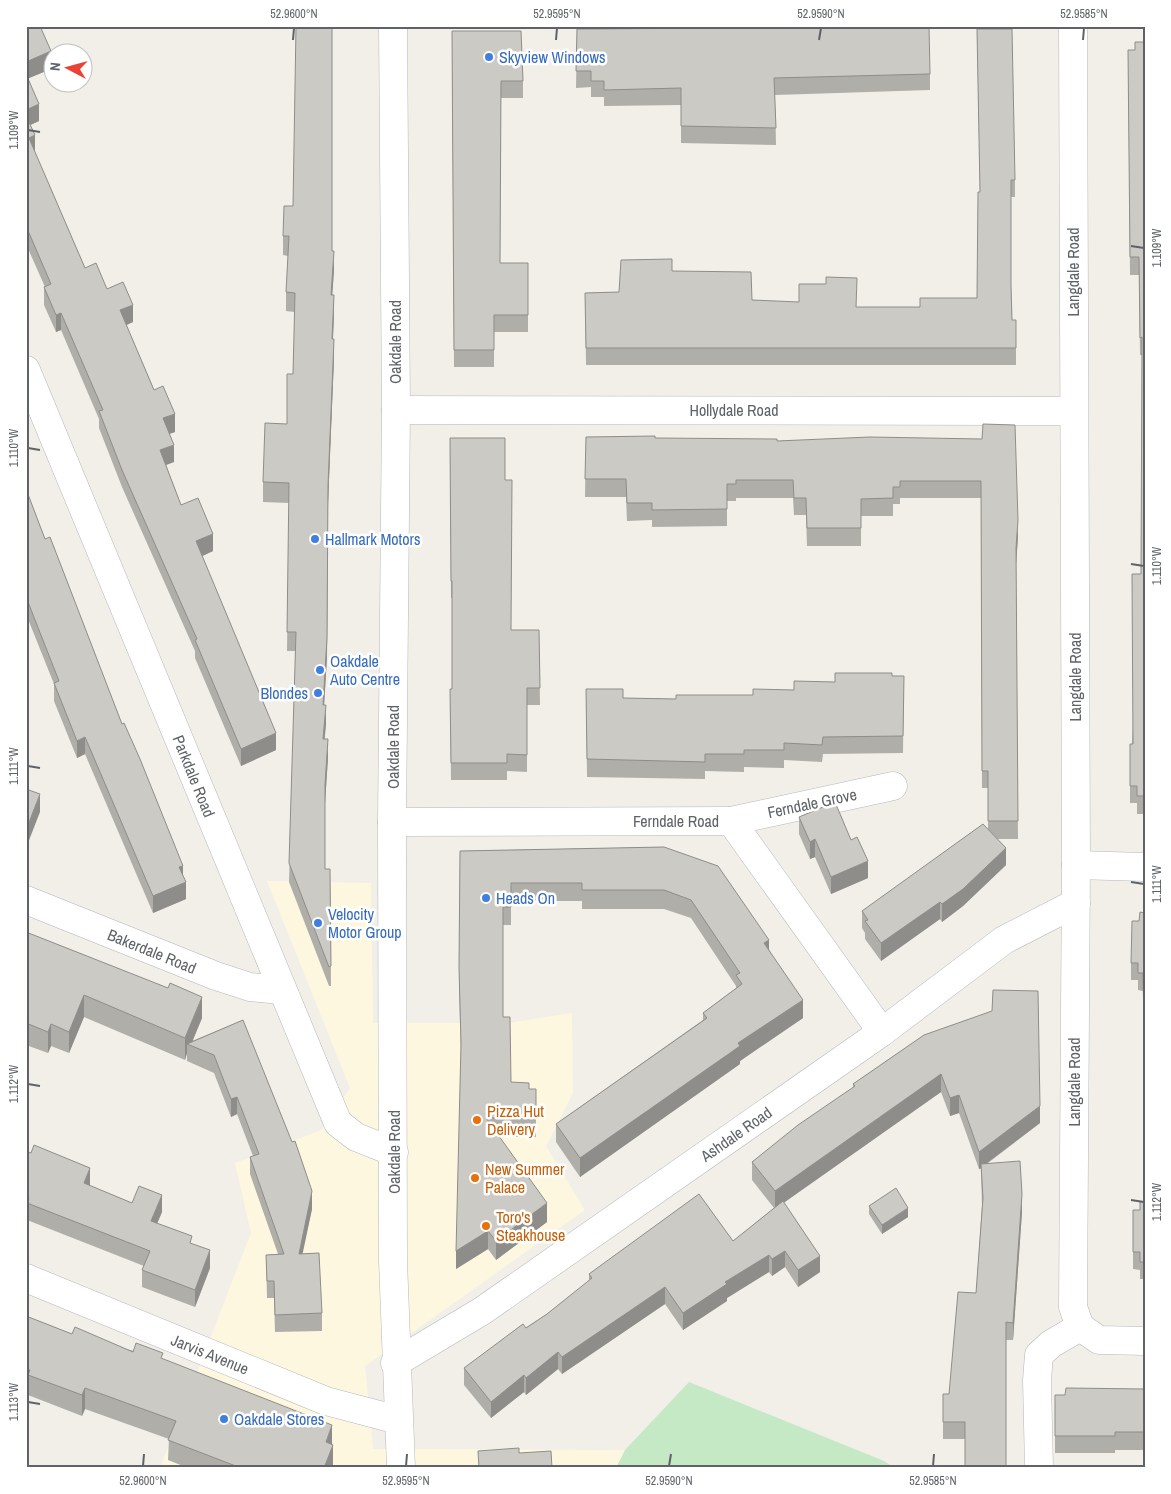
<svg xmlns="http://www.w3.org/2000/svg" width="1171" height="1494" font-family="'Archivo Narrow',sans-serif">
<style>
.commercial{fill:#fef7e0}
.green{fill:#c5e8c5}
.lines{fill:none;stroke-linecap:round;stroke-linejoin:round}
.minor-casing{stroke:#b5b8bc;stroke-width:29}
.minor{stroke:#fff;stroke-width:28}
.wall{fill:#afaea9}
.shaded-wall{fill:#8f8d8a}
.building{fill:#cccac5;stroke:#8f8d8a}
.ticks{fill:none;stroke:#5f6368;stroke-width:2}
.shop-dot{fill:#3f7fe0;stroke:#fff;stroke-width:2}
.food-dot{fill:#e8710a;stroke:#fff;stroke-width:2}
.labels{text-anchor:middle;stroke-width:5;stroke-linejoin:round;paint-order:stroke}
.shop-label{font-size:16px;fill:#366cbe;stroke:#fff;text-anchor:start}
.street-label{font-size:16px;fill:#5f6368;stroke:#fff}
.food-label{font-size:16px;fill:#c56008;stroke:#fff;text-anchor:start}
.neatline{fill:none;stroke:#5f6368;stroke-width:2}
.ticks-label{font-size:12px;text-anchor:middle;fill:#5f6368}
</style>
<rect width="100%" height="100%" fill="#f1efe8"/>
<polygon class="commercial" points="267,881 371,883 373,1023 508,1023 572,1013 573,1093 546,1146 585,1210 365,1366 373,1449 625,1450 616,1468 160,1468 251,1233 235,1163 321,1130 350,1088"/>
<polygon class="green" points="689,1382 884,1461 895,1468 616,1468 625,1450"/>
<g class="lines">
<g class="minor-casing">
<g id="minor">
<polyline points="393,26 396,410 392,822 393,1261 401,1468"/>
<polyline points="1073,26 1076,865 1073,1307 1080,1327"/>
<polyline points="26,370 338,1123 356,1137 394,1152"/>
<polyline points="396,410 1073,411"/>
<polyline points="731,821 893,786"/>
<polyline points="392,822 731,821 882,1032"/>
<polyline points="1076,865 1145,867"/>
<polyline points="26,900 216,976 250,987 281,990"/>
<polyline points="26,1278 326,1401 398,1420"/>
<polyline points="1080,1327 1099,1340 1145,1341"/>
<polyline points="395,1363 482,1311 882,1032 1004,940 1076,903"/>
<polyline points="1039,1468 1037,1380 1039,1355 1051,1344 1080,1327"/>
</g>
</g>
<use href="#minor" class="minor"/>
</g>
<g class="wall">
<polygon points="26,26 51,69 28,78 39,121 30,125 35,153 85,268 107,289 133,322 126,325 154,390 175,432 169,434 174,462 166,465 181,505 213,551 202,556 276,750 241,766 195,658 195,651 122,487 99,428 99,419 61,330 56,332 44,305 44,287 45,287 26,244"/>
<polygon points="577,29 930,74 930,90 775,95 776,145 681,143 681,105 604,106 604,97 591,97 591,87 576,88"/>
<polygon points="977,29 1015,180 1015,197 1011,197 1011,286 1012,320 1016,320 1016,365 586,365 585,293 619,292 672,271 752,300 857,307 920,307 977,298 980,192"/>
<polygon points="452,31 523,81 523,98 501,98 500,263 528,263 528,332 494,332 494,367 454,367"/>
<polygon points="1145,42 1145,814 1137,814 1137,803 1130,803 1130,744 1132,744 1141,574 1142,355 1140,355 1139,275 1130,275 1128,50 1135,50"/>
<polygon points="293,206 332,251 334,270 332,295 334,314 333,339 334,358 328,504 327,657 324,705 326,724 324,739 328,758 325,803 325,869 330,869 331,986 329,986 289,882 296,651 287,651 289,503 263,502 263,482 287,424 293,374 295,312 286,311 286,292 288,256 283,255 283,236"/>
<polygon points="586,437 777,441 982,439 1018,537 1016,563 1018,839 997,839 1006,865 963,906 942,922 940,919 881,961 865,939 865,933 862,928 862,911 988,829 988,788 982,788 981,498 900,498 900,504 893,504 893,516 861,516 861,546 807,546 806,515 794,515 793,498 736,498 736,501 727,501 727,526 652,527 652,520 627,521 626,497 585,497"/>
<polygon points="450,438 505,480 511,630 539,630 540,705 527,705 527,772 507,771 507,780 451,780 450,689 452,689 452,598 451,598"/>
<polygon points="26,489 45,539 122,724 183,876 186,899 153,913 85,754 77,758 54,701 54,684 26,614"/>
<polygon points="892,676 904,676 903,753 823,754 822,762 784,760 784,768 744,767 744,772 705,771 705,779 587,777 586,689 623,698 676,699 753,695 794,690 835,682"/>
<polygon points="799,817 868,878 831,894 815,857 810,859 799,834"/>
<polygon points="664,847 769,949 803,1018 740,1061 740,1064 580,1177 556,1142 556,1124 703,1020 703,1013 736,988 736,986 691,918 664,909 582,909 582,901 511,901 511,925 503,925 503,1017 511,1082 529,1089 536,1089 536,1137 499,1137 547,1222 496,1260 488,1249 456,1269 461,1054 459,986 460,851"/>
<polygon points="1145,913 1143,991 1138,990 1138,980 1131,980 1131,963 1139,921"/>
<polygon points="26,932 202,1018 192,1041 243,1020 312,1209 302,1253 322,1313 322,1331 275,1332 274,1298 267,1298 266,1255 278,1254 250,1174 250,1157 253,1156 237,1114 231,1117 214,1073 187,1061 187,1053 185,1060 84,1017 69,1053 51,1046 48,1053 26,1045"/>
<polygon points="924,1035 1040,1123 988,1163 1022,1212 1013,1340 1006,1340 965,1439 943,1439 943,1394 949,1394 976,1293 982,1206 981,1169 979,1169 959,1113 950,1116 941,1092 784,1202 820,1272 798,1287 785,1267 772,1276 769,1272 727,1298 727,1301 683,1330 665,1304 562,1374 558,1369 526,1395 524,1392 491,1418 464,1385 464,1368 547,1314 589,1281 589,1274 733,1241 774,1208 752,1180 752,1162 853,1088 853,1084"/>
<polygon points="26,1151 90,1186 132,1203 162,1212 157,1223 192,1244 210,1268 195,1307 142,1287 142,1270 144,1266 27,1220 27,1214 26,1214"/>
<polygon points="1145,1202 1145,1279 1140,1279 1140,1270 1133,1269 1133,1210 1140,1210"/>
<polygon points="869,1206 908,1217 882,1234 869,1214"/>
<polygon points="26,1316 72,1334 163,1359 332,1444 333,1465 332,1468 188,1468 168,1460 169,1439 85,1409 82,1416 28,1395 28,1390 26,1389"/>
<polygon points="1145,1389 1145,1450 1115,1450 1115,1453 1055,1453 1055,1395 1065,1395"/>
</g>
<g class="shaded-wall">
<polygon points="51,51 51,69 27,79 26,83 26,62"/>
<polygon points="39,104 39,121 26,127 26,110"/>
<polygon points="35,135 35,153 29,138"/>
<polygon points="334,251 334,270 331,314 331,295"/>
<polygon points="334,295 334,314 332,358 332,339"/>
<polygon points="133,305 133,322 120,328 120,310"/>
<polygon points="61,313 61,330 56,332 56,315"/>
<polygon points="334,339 334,358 328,504 327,657 323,724 328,485"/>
<polygon points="175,414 175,432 163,436 163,418"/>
<polygon points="174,445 174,462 160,467 160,450"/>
<polygon points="1018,520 1018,537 1016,565 1016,548"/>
<polygon points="213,534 213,551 196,559 196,541"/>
<polygon points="326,705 326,724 323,758 323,739"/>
<polygon points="276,733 276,750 241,766 241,749"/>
<polygon points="85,737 85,754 77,758 77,741"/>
<polygon points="328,739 328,758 325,803 325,784"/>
<polygon points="40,794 40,812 26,848 26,830"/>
<polygon points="815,839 815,857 810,859 810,842"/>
<polygon points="1006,848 1006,865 963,906 942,922 942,904"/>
<polygon points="868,861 868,878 831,894 831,877"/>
<polygon points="183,866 183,883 179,867"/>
<polygon points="186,882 186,899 153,913 153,896"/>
<polygon points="940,902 940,919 881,961 881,943"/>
<polygon points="769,940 769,958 764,943"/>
<polygon points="84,995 84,1017 69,1053 69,1032"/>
<polygon points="202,997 202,1018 191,1045 187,1044 187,1053 185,1060 185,1038"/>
<polygon points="803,1000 803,1018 740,1061 740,1064 580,1177 580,1158 738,1043"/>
<polygon points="51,1024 51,1046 48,1053 48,1032"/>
<polygon points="941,1074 941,1092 775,1209 775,1191"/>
<polygon points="959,1095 959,1113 950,1116 950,1098"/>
<polygon points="237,1097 237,1114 231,1117 231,1099"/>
<polygon points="1040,1106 1040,1123 979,1169 979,1152"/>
<polygon points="90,1168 90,1185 84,1200 84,1183"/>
<polygon points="312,1191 312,1209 299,1271 299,1254"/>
<polygon points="1022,1194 1022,1212 1013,1340 1013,1323"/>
<polygon points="162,1195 162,1212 151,1238 151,1221"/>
<polygon points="547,1203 547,1222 496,1260 496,1241"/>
<polygon points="908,1208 908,1217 882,1234 882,1225"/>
<polygon points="488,1231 488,1249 456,1269 456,1251"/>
<polygon points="210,1250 210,1268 195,1307 195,1290"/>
<polygon points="785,1251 785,1267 772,1276 772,1259"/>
<polygon points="769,1255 769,1272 727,1298 727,1301 683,1330 683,1313 725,1282"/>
<polygon points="820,1256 820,1272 798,1287 798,1270"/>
<polygon points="665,1287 665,1304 562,1374 562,1357"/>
<polygon points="558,1352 558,1369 526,1395 526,1378"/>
<polygon points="524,1375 524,1392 491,1418 491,1402"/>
<polygon points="85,1388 85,1409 82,1416 82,1395"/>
<polygon points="332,1425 332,1445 326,1442"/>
<polygon points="333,1445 333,1465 332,1468 324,1468"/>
</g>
<g class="building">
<polygon points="26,26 40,26 51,51 26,62"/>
<polygon points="296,26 332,26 332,251 334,251 331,295 334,295 332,339 334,339 328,485 327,638 323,705 326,705 323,739 328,739 325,784 325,869 330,869 331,966 329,967 289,863 296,632 287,632 289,483 263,482 265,423 287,424 287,374 293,374 295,293 286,292 289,236 283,236 284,206 293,206"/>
<polygon points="736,26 929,26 930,74 774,78 776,128 681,126 681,88 604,90 604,81 591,81 591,71 576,71 577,29 736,28"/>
<polygon points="977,29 1012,29 1015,180 1011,180 1011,286 1012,320 1016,320 1016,348 586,348 585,293 619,292 621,260 672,259 672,271 751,272 752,300 799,302 799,284 826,284 826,277 857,278 856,307 920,307 920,298 977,298 978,192 980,192"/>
<polygon points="452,31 521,31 523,81 501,81 500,263 528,263 528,315 494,315 494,350 454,350"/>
<polygon points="1135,42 1145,42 1145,796 1137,796 1137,786 1130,786 1130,744 1133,744 1132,574 1141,574 1142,337 1140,338 1139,257 1130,257 1128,50 1135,50"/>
<polygon points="26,74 39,104 26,110"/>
<polygon points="26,116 35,135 29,138 85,268 96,263 107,289 123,282 133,305 120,310 154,390 163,386 175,414 163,418 174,445 160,450 181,505 198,498 213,534 196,541 276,733 241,749 195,640 197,639 122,470 99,411 103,410 61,313 56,315 44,287 51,284 26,226"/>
<polygon points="983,424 1015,425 1018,520 1016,548 1018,821 988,821 988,771 982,771 981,481 900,481 900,487 893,487 893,498 861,499 861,528 807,528 806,498 794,498 793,480 736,480 736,484 727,484 727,509 652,510 652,503 627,503 626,479 585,479 586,437 655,436 655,438 777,439 777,441 870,437 982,439"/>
<polygon points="450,438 505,438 505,480 512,480 511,630 539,630 540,688 527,688 527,755 507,754 507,763 451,763 450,689 452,689 452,581 451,581"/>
<polygon points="26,489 45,539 50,537 122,724 124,723 140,759 183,866 179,867 186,882 153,896 85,737 77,741 54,683 59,681 26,597"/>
<polygon points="835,673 892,673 892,676 904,676 903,736 823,737 822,745 784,743 784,750 744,750 744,754 705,754 705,762 587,759 586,689 623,689 623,698 676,699 676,695 753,695 753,689 794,690 794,681 835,682"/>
<polygon points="26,789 40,794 26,830"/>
<polygon points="835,802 851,840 857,837 868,861 831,877 815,839 810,842 799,817"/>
<polygon points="983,824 1006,848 963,889 942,904 940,902 881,943 865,921 868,920 862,911"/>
<polygon points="664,847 718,866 769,940 764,943 803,1000 738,1043 740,1046 580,1158 556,1124 707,1018 703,1013 742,984 736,975 740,973 691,900 664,890 582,890 582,883 511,883 511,907 503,907 503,1017 510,1017 511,1082 529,1083 529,1089 536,1089 536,1118 486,1118 547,1203 496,1241 488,1231 456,1251 461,1044 459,967 460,851"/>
<polygon points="1140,912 1145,913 1145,1076 1143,973 1138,973 1138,963 1131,963 1132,921 1139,921"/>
<polygon points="26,932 168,988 170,983 202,997 185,1038 84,995 69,1032 51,1024 48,1032 26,1023"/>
<polygon points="993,990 1038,991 1040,1106 979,1152 959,1095 950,1098 941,1074 775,1191 752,1162 798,1125 855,1086 853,1084 924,1035 992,1011"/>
<polygon points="243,1020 292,1142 295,1141 312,1191 299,1254 319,1253 322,1313 275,1315 274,1281 267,1281 266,1255 284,1254 250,1157 259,1154 237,1097 231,1099 214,1055 187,1044"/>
<polygon points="34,1145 90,1168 84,1183 132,1203 139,1186 162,1195 151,1221 192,1236 190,1243 210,1250 195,1290 142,1270 150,1251 27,1203 29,1198 26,1197 26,1151 31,1153"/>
<polygon points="1020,1161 1022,1194 1013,1323 1006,1322 1006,1468 965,1468 965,1422 943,1422 943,1394 949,1394 958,1292 976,1293 983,1198 981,1164"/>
<polygon points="896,1188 908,1208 882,1225 869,1206"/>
<polygon points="699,1194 733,1241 783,1201 820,1256 798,1270 785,1251 772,1259 769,1255 725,1282 727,1284 683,1313 665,1287 562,1357 558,1352 526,1378 524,1375 491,1402 464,1368 523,1324 526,1328 547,1314 592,1278 589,1274"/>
<polygon points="1140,1202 1145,1202 1145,1262 1140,1262 1140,1252 1133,1252 1133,1210 1140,1210"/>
<polygon points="26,1316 72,1334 75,1327 133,1352 136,1343 163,1353 161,1358 332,1425 326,1442 333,1445 324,1468 241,1468 168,1440 176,1421 85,1388 82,1395 28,1375 30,1370 26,1369"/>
<polygon points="1066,1388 1145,1389 1145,1432 1115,1432 1115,1436 1055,1436 1055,1395 1065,1395"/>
<polygon points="519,1448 519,1453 551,1451 552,1468 479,1468 478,1451"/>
<polygon points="576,1466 576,1468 562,1468"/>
</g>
<path class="ticks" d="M293 40 294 28M556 40 557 28M819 40 821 28M1083 40 1084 28M28 130 40 132M1131 246 1144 248M28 448 40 450M1131 564 1144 566M28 766 40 768M1131 882 1144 884M28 1084 40 1086M1131 1200 1144 1202M28 1402 40 1404M143 1466 144 1454M406 1466 407 1454M669 1466 671 1454M933 1466 934 1454"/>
<g class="shop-dot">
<circle cx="489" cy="57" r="5"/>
<circle cx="315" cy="539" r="5"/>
<circle cx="320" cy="670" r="5"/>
<circle cx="318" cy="693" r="5"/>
<circle cx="486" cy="898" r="5"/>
<circle cx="318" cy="923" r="5"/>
<circle cx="224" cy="1419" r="5"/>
</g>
<g class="food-dot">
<circle cx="477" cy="1120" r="5"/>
<circle cx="475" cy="1178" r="5"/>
<circle cx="486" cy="1226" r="5"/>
</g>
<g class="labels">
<g class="shop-label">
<text x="499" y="63">Skyview Windows</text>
<text x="325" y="545">Hallmark Motors</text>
<text x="330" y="667">Oakdale<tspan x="330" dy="18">Auto Centre</tspan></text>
<text x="308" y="699" text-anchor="end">Blondes</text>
<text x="496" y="904">Heads On</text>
<text x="328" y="920">Velocity<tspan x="328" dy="18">Motor Group</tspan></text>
<text x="234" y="1425">Oakdale Stores</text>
</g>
<g class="street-label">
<text transform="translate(1073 272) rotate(-90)" y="6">Langdale Road</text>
<text transform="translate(395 342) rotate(-90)" y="6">Oakdale Road</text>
<text x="734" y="416">Hollydale Road</text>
<text transform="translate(1075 677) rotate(-90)" y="6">Langdale Road</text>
<text transform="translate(393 747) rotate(-90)" y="6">Oakdale Road</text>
<text transform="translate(194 776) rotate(68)" y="6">Parkdale Road</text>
<text transform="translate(812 803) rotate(-12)" y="6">Ferndale Grove</text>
<text x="676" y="827">Ferndale Road</text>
<text transform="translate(152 951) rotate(22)" y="6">Bakerdale Road</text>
<text transform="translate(1074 1082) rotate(-90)" y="6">Langdale Road</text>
<text transform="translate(736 1134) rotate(-35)" y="6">Ashdale Road</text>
<text transform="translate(394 1152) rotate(-90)" y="6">Oakdale Road</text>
<text transform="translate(210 1354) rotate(22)" y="6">Jarvis Avenue</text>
</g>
<g class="food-label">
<text x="487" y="1117">Pizza Hut<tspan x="487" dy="18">Delivery</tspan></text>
<text x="485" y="1175">New Summer<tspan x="485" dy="18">Palace</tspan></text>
<text x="496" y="1223">Toro's<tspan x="496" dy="18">Steakhouse</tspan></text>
</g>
</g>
<rect width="1171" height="1494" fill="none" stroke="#ffffff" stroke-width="55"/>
<g transform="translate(68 68) rotate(276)"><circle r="24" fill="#ffffff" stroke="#bfc1c3"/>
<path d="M0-4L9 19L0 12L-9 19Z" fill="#ea4335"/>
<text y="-8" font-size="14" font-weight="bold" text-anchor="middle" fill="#5f6368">N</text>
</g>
<rect x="28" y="28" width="1116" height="1438" class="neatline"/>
<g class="ticks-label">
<text x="294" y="18">52.9600°N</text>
<text x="557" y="18">52.9595°N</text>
<text x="821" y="18">52.9590°N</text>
<text x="1084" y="18">52.9585°N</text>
<text transform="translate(14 130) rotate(-90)" y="4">1.109°W</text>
<text transform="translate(1157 248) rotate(-90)" y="4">1.109°W</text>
<text transform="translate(14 448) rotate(-90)" y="4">1.110°W</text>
<text transform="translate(1157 566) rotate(-90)" y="4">1.110°W</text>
<text transform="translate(14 766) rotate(-90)" y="4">1.111°W</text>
<text transform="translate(1157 884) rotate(-90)" y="4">1.111°W</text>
<text transform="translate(14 1084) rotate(-90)" y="4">1.112°W</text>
<text transform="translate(1157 1202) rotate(-90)" y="4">1.112°W</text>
<text transform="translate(14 1402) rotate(-90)" y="4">1.113°W</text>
<text x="143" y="1485">52.9600°N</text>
<text x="406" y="1485">52.9595°N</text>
<text x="669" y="1485">52.9590°N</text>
<text x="933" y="1485">52.9585°N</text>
</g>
</svg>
